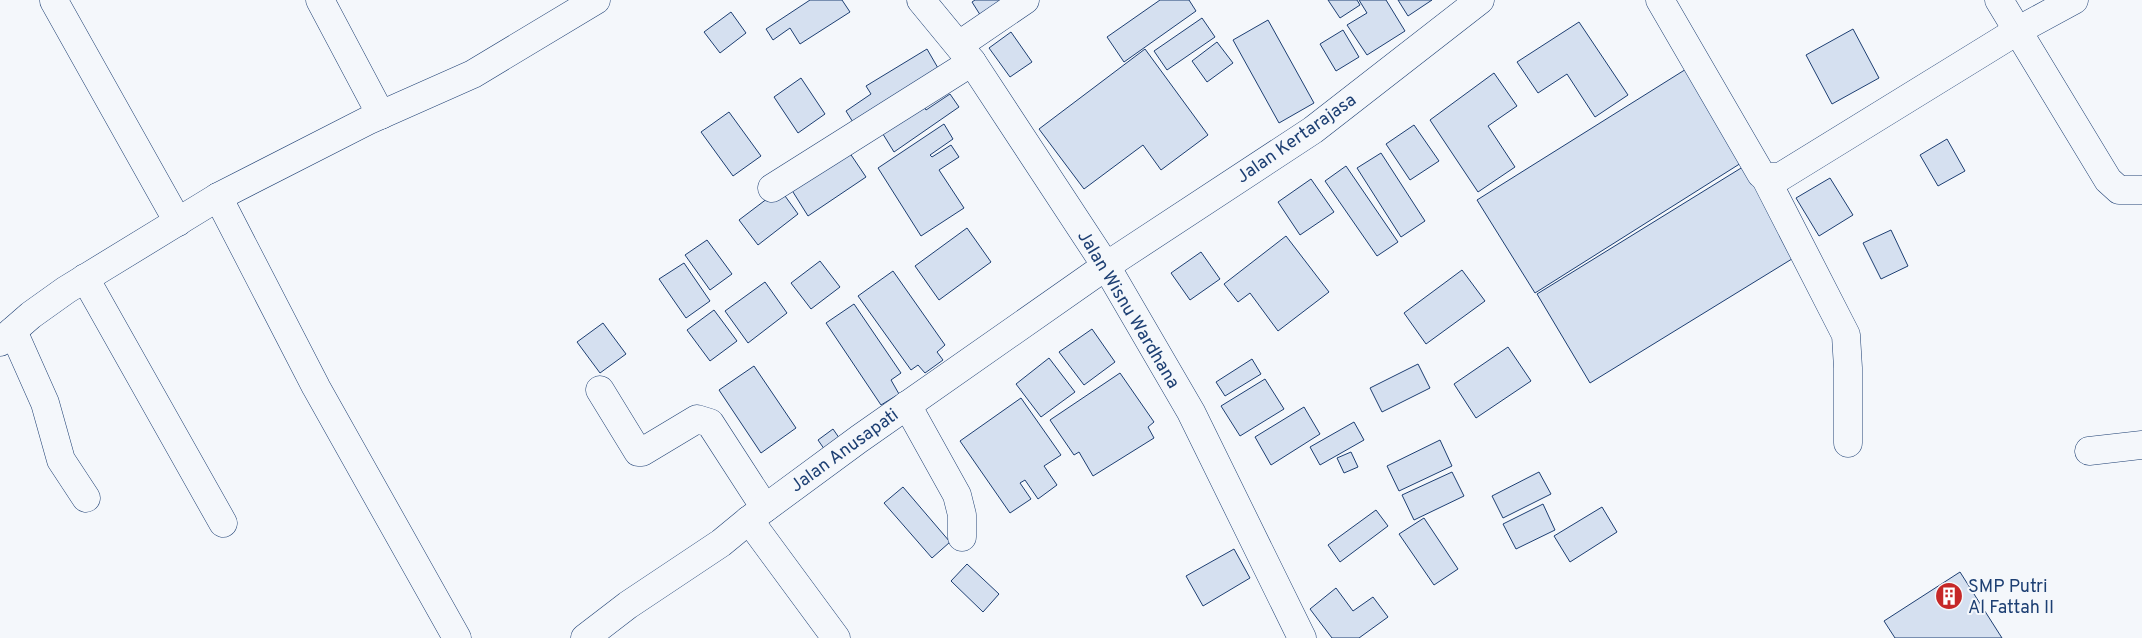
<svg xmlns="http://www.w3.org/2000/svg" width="2142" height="638" font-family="Overpass,sans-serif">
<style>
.building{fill:#d5e0f0;stroke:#1d3f73}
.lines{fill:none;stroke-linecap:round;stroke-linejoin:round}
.minor-casing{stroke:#1d3f73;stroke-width:29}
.minor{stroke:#f4f7fb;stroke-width:28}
.labels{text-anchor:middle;stroke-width:4;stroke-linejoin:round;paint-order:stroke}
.street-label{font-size:18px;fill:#1d3f73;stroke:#f4f7fb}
.poi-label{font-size:18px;fill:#1d3f73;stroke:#f4f7fb;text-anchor:start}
</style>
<rect width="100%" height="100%" fill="#f4f7fb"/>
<g class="building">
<polygon points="810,0 842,0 850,12 800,44 790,28 773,40 766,29"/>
<polygon points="975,0 1013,0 984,21 972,2"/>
<polygon points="1160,0 1189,0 1196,11 1124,62 1107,37"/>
<polygon points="1328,0 1357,0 1360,5 1340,18"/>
<polygon points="1359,0 1386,0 1405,31 1367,55 1347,25 1367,13"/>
<polygon points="1398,0 1432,0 1408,16"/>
<polygon points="731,12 746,33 720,53 704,32"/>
<polygon points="1202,18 1215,37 1167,70 1154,51"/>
<polygon points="1268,20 1314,103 1279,123 1233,40"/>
<polygon points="1579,22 1628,95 1595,117 1567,74 1538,93 1517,62"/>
<polygon points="1853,29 1879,78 1832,104 1806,55"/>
<polygon points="1343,30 1359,57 1336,71 1320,44"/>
<polygon points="1011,32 1032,62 1010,77 989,48"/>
<polygon points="1217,42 1233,63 1207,82 1192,61"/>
<polygon points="927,49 942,75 856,127 846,111 871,94 866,86"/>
<polygon points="1145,49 1208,135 1161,170 1143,145 1084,189 1039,129"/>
<polygon points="1691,66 1749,158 1535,293 1477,200"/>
<polygon points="1494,73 1517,106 1488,126 1515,167 1478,192 1430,120"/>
<polygon points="801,78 825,114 798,133 774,97"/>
<polygon points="950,94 959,107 894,152 878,126 920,100 926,110"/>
<polygon points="729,112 761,156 733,176 701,132"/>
<polygon points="944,124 953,139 930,155 932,157 951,145 959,157 939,170 964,208 921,236 878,168"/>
<polygon points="1414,125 1439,161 1410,180 1386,144"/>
<polygon points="1947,139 1965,171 1938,186 1920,155"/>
<polygon points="845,146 866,177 808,216 788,184"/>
<polygon points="1381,153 1425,221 1401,237 1357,168"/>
<polygon points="1746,165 1800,254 1590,383 1537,294"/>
<polygon points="1346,166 1398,242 1377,256 1325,181"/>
<polygon points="1830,178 1853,215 1819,236 1796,198"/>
<polygon points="1311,179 1334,212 1300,235 1278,202"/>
<polygon points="780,189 798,214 758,245 739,220"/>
<polygon points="967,228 991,262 939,300 915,266"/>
<polygon points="1891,230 1908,266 1881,279 1863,243"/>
<polygon points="1286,236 1329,292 1278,331 1250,293 1238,302 1224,284"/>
<polygon points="707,240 732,274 710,290 685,255"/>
<polygon points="1201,252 1220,279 1190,300 1171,273"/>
<polygon points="820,261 840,287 811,309 791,283"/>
<polygon points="684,263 710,301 686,318 659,279"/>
<polygon points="1462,270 1485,301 1426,344 1404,313"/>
<polygon points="893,271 945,345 937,352 943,360 925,373 918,365 911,370 858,296"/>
<polygon points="765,282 787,313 748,343 725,311"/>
<polygon points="854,304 901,373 891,380 899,394 881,405 826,323"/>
<polygon points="714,310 737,341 710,361 687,330"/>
<polygon points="603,323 626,354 600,373 577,342"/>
<polygon points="1092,329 1115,362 1084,385 1059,352"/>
<polygon points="1508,347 1531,381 1476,418 1454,384"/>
<polygon points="1049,358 1075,392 1041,417 1016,384"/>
<polygon points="1252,359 1261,374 1225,396 1216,382"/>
<polygon points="1418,364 1430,388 1382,412 1370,388"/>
<polygon points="754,366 796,428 761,453 719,390"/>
<polygon points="1120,373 1154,422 1148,427 1154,438 1093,476 1079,452 1074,455 1050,420"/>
<polygon points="1265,379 1284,409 1240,436 1221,406"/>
<polygon points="1021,398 1061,455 1044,466 1057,485 1038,499 1025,480 1020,483 1031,499 1010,513 960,441"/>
<polygon points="1304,407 1320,434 1271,465 1255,437"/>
<polygon points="1354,422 1364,440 1320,465 1310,447"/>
<polygon points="833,429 844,445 829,456 818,440"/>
<polygon points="1440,440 1452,466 1399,491 1387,466"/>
<polygon points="1351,452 1358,467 1344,473 1337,458"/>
<polygon points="1452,472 1464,496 1414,520 1402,495"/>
<polygon points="1539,472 1551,494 1503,518 1492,496"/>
<polygon points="903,487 950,542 932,558 884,503"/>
<polygon points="1543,504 1555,530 1516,549 1503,524"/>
<polygon points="1602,507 1617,532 1570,562 1554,536"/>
<polygon points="1376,510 1388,526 1340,562 1328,545"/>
<polygon points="1424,518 1458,569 1434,585 1399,534"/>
<polygon points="1234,549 1250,578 1203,606 1186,576"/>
<polygon points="967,564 999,594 983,612 951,581"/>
<polygon points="1960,572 2002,638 1895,638 1884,621"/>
<polygon points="1336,588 1353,611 1373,597 1388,617 1359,638 1332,638 1310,609"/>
</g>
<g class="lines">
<g class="minor-casing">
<g id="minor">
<polyline points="320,0 381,115"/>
<polyline points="921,0 972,62 1106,266 1191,412 1302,638"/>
<polyline points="1660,0 1761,174 1765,177 1780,177 2017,31 2074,0"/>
<polyline points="1999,0 2108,180 2119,190 2142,190"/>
<polyline points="54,1 178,222"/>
<polyline points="959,45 1025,0"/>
<polyline points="1765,177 1846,335 1848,368 1848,443"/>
<polyline points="772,188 972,62"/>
<polyline points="218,197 316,387 457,638"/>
<polyline points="85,278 223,523"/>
<polyline points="13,331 45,403 61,460 86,498"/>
<polyline points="0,342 31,315 66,290 218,197 367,121 473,74 596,0"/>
<polyline points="600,390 638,452 642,452 697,419 710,423 765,508"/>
<polyline points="907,405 957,495 962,515 962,537"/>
<polyline points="2089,451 2142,445"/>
<polyline points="749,520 836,638"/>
<polyline points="585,638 628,605 721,543 749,520 859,439 1106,266 1313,130 1480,0"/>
</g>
</g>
<use href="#minor" class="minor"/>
</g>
<defs>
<g id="building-disc" transform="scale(1.4375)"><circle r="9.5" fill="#c62828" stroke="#f4f7fb"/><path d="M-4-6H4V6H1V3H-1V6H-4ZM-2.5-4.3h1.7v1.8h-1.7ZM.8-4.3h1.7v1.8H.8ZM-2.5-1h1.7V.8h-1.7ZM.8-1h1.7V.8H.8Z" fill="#fff"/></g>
</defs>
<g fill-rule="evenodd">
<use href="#building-disc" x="1949" y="596"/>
</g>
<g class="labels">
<g class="street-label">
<text transform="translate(1296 138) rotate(-35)" y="6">Jalan Kertarajasa</text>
<text transform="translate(1129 309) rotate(59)" y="6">Jalan Wisnu Wardhana</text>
<text transform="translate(844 450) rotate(-36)" y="6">Jalan Anusapati</text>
</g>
<g class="poi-label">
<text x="1968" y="592">SMP Putri<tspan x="1968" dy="21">Al Fattah II</tspan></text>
</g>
</g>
</svg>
